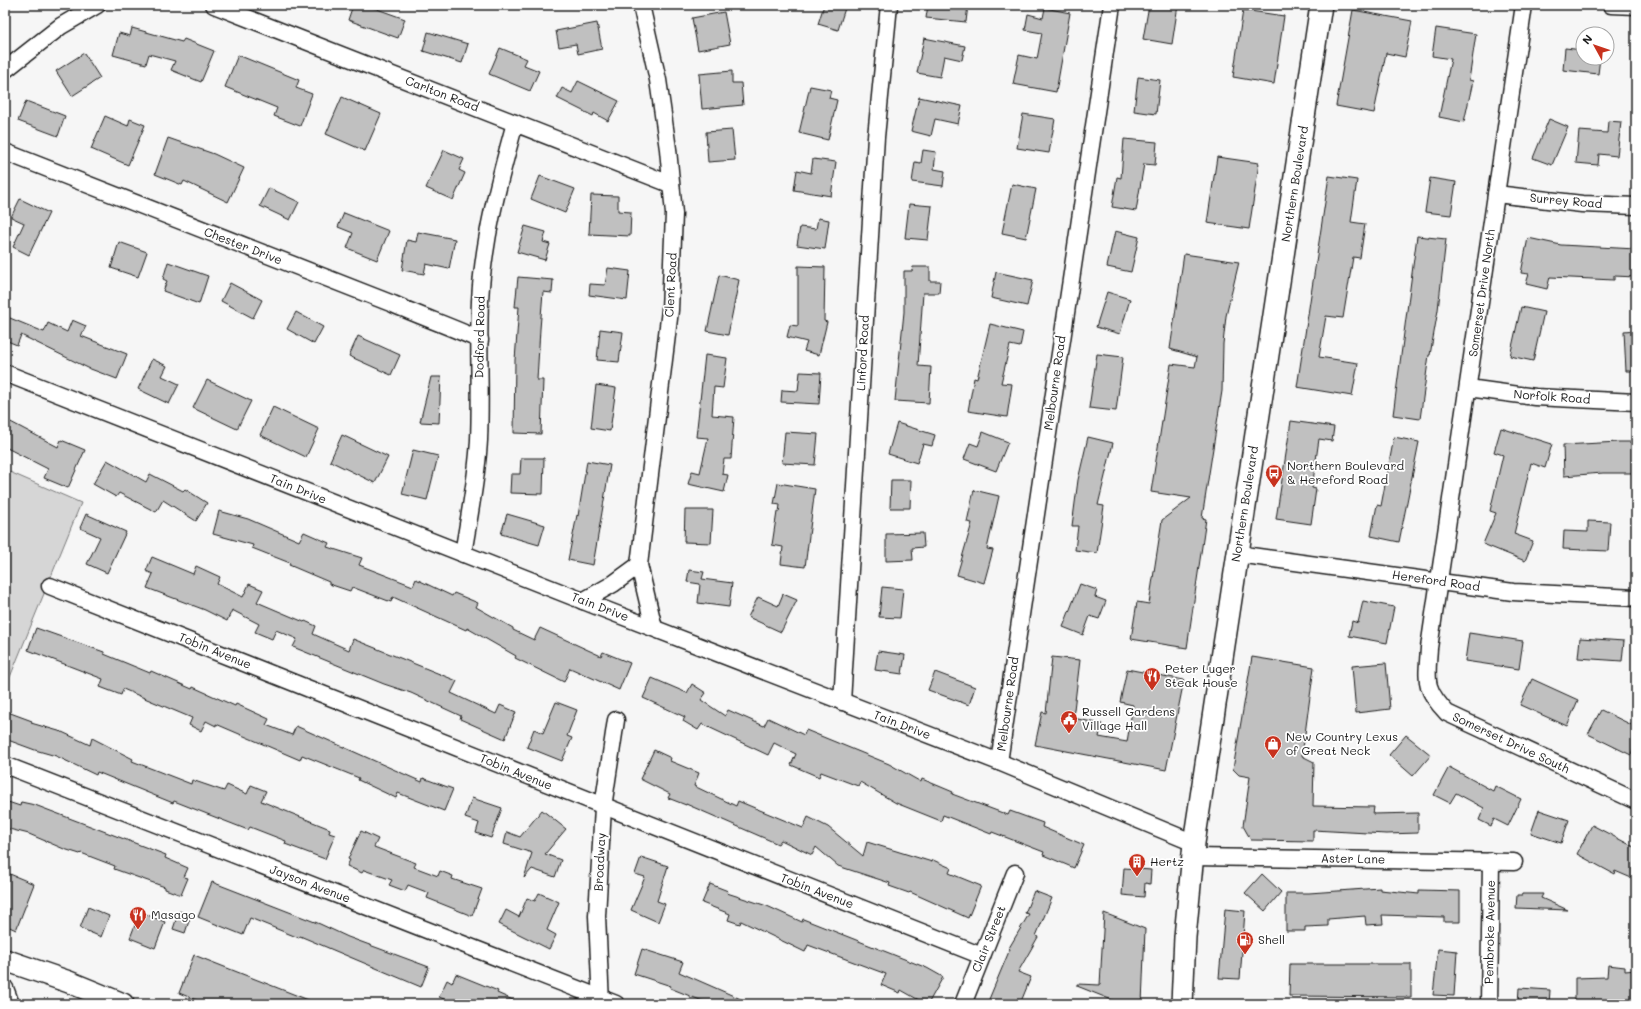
<svg xmlns="http://www.w3.org/2000/svg" width="1641" height="1009" font-family="Mali,sans-serif">
<style>
.green{fill:#d6d6d6;stroke:#797979}
.building{fill:#c0c0c0;stroke:#1c1c1c}
.lines{fill:none;stroke-linecap:round;stroke-linejoin:round}
.minor-casing{stroke:#1c1c1c;stroke-width:19}
.major-casing{stroke:#1c1c1c;stroke-width:24}
.minor{stroke:#fff;stroke-width:16}
.major{stroke:#fff;stroke-width:21}
.labels{text-anchor:middle;stroke-width:3.5;stroke-linejoin:round;paint-order:stroke}
.street-label{font-size:12px;fill:#1c1c1c;stroke:#fff}
.poi-label{font-size:12px;fill:#1c1c1c;stroke:#fff;text-anchor:start}
</style>
<rect width="100%" height="100%" fill="#f6f6f6"/>
<filter id="ink" filterUnits="userSpaceOnUse"><feTurbulence type="fractalNoise" baseFrequency=".025" numOctaves="2"/><feDisplacementMap in="SourceGraphic" scale="8" xChannelSelector="R" yChannelSelector="G"/><feConvolveMatrix kernelMatrix="1 2 1 2 8 2 1 2 1" color-interpolation-filters="sRGB"/></filter>
<g filter="url(#ink)">
<polygon class="green" points="5,470 81,503 10,677 5,675"/>
<g class="building">
<polygon points="353,5 366,5 405,19 398,38 348,20"/>
<polygon points="824,5 846,5 838,30 818,24"/>
<polygon points="928,5 968,5 966,22 926,18"/>
<polygon points="1149,5 1178,5 1172,44 1143,39"/>
<polygon points="1045,8 1070,13 1056,92 1013,84 1019,55 1037,59 1042,33 1025,30 1028,14 1043,18"/>
<polygon points="1243,10 1284,16 1274,84 1233,77"/>
<polygon points="1353,10 1412,21 1405,57 1386,53 1374,113 1336,106"/>
<polygon points="724,12 730,44 698,50 692,18"/>
<polygon points="597,23 602,49 578,54 576,44 559,47 556,31"/>
<polygon points="132,28 182,42 184,39 214,51 201,82 171,70 175,61 149,54 146,64 113,55 119,33 130,36"/>
<polygon points="1436,28 1476,34 1469,80 1473,81 1464,122 1439,117 1451,59 1432,56"/>
<polygon points="428,32 468,44 462,63 423,51"/>
<polygon points="924,38 965,46 962,60 944,56 940,77 917,73"/>
<polygon points="500,48 527,59 524,65 539,71 530,91 489,74"/>
<polygon points="1565,48 1583,50 1583,58 1600,58 1598,74 1563,70"/>
<polygon points="84,53 100,78 72,96 56,71"/>
<polygon points="238,55 299,80 296,88 312,94 300,126 274,116 277,108 225,87"/>
<polygon points="732,71 732,83 741,83 743,105 702,109 699,74"/>
<polygon points="1138,77 1160,80 1156,114 1134,111"/>
<polygon points="578,81 619,101 608,121 594,113 593,116 557,98 562,88 572,93"/>
<polygon points="810,86 831,90 829,98 837,100 828,140 799,133"/>
<polygon points="342,97 381,114 365,151 326,134"/>
<polygon points="919,97 962,106 958,124 935,119 931,136 911,131"/>
<polygon points="26,101 65,116 58,136 18,121"/>
<polygon points="1023,114 1055,119 1049,153 1017,148"/>
<polygon points="105,116 128,126 130,119 145,125 128,165 91,149"/>
<polygon points="1549,119 1568,127 1552,165 1533,158"/>
<polygon points="1608,121 1621,122 1617,156 1599,154 1598,165 1576,163 1579,131 1607,133"/>
<polygon points="732,130 735,160 708,162 706,132"/>
<polygon points="168,138 214,154 244,168 228,202 184,181 182,185 155,174"/>
<polygon points="1124,139 1157,142 1155,165 1144,164 1136,211 1112,207 1117,177 1121,178"/>
<polygon points="444,150 464,159 459,170 465,173 453,200 426,188"/>
<polygon points="923,150 936,152 934,169 945,171 943,186 912,182 915,162 921,163"/>
<polygon points="1217,157 1259,163 1249,229 1207,223"/>
<polygon points="813,159 836,162 831,196 794,190 797,170 811,173"/>
<polygon points="540,176 575,189 565,213 531,199"/>
<polygon points="1329,176 1357,180 1351,222 1365,224 1360,258 1353,257 1343,318 1326,316 1319,357 1358,363 1352,396 1297,387"/>
<polygon points="1430,178 1456,182 1451,215 1425,212"/>
<polygon points="1012,184 1036,189 1026,238 1002,233"/>
<polygon points="269,188 299,202 290,220 260,206"/>
<polygon points="591,195 618,196 618,211 631,212 630,236 589,234"/>
<polygon points="20,199 49,213 29,255 13,247 24,223 11,217"/>
<polygon points="909,204 932,206 928,240 905,238"/>
<polygon points="344,213 389,231 377,260 347,248 353,233 338,227"/>
<polygon points="818,218 829,220 825,249 797,245 800,227 816,229"/>
<polygon points="525,226 546,232 543,242 550,244 545,260 517,252"/>
<polygon points="1115,231 1139,237 1131,272 1107,267"/>
<polygon points="418,232 455,239 449,269 426,264 424,274 402,270 407,240 416,242"/>
<polygon points="1417,236 1446,239 1438,310 1430,355 1429,355 1420,419 1393,415"/>
<polygon points="1528,238 1561,245 1636,249 1636,277 1614,276 1614,280 1550,277 1547,289 1526,284 1529,274 1521,273"/>
<polygon points="119,242 147,252 138,277 111,268"/>
<polygon points="1184,254 1239,262 1226,316 1223,344 1222,391 1202,518 1206,519 1187,648 1131,639 1137,602 1149,604 1162,520 1191,498 1151,492 1171,364 1195,367 1197,357 1170,349"/>
<polygon points="168,262 208,276 199,304 163,291 167,281 163,279"/>
<polygon points="798,266 825,267 824,321 827,322 819,355 804,351 807,342 787,337 790,325 798,326"/>
<polygon points="913,267 930,267 930,281 940,281 939,293 923,293 918,366 931,367 929,403 895,401 904,312 904,271 912,271"/>
<polygon points="608,268 630,271 627,300 589,295 590,284 605,285"/>
<polygon points="996,272 1033,280 1027,306 991,298"/>
<polygon points="719,275 739,280 728,335 707,331"/>
<polygon points="518,277 553,280 552,293 543,292 540,329 537,380 543,380 541,434 514,433 515,360 519,307 515,307"/>
<polygon points="230,283 262,300 253,318 221,301"/>
<polygon points="1107,292 1130,299 1120,334 1096,327"/>
<polygon points="1521,307 1544,312 1533,361 1510,356"/>
<polygon points="296,312 323,327 314,344 287,329"/>
<polygon points="5,316 44,332 48,323 67,332 72,320 86,326 81,336 127,354 117,379 88,368 21,335 17,345 5,340"/>
<polygon points="990,324 1023,332 1020,347 1010,345 1001,383 1012,384 1007,417 968,411 974,378 977,379"/>
<polygon points="600,329 623,332 619,362 597,360"/>
<polygon points="1636,330 1636,371 1626,371 1624,331"/>
<polygon points="358,336 400,355 391,375 349,356"/>
<polygon points="1097,354 1123,357 1116,411 1089,408"/>
<polygon points="705,355 727,358 723,388 714,387 712,415 734,417 731,459 724,459 722,474 728,475 724,492 688,484 692,471 700,473 708,438 696,437"/>
<polygon points="152,359 167,366 162,376 179,384 169,404 138,389"/>
<polygon points="800,372 821,373 819,404 781,402 782,390 798,391"/>
<polygon points="431,377 441,377 439,423 420,422"/>
<polygon points="207,380 251,401 237,429 193,408"/>
<polygon points="596,385 616,388 610,431 591,428"/>
<polygon points="273,407 319,429 306,457 260,435"/>
<polygon points="5,419 58,447 61,440 85,450 68,488 44,478 48,469 5,447"/>
<polygon points="1291,421 1334,427 1332,441 1319,439 1312,488 1316,489 1311,524 1276,519"/>
<polygon points="897,423 935,435 932,446 923,444 917,463 888,454"/>
<polygon points="1501,428 1552,444 1545,468 1531,463 1514,534 1533,541 1525,561 1483,544 1496,513 1490,511 1503,455 1494,452"/>
<polygon points="785,432 818,434 815,465 782,463"/>
<polygon points="983,432 1008,442 996,471 964,459 970,443 978,446"/>
<polygon points="342,435 388,457 375,483 330,461"/>
<polygon points="1088,437 1113,443 1098,505 1104,506 1097,553 1075,550 1078,526 1072,526 1078,480"/>
<polygon points="1394,437 1419,442 1399,542 1371,536 1377,505 1381,506"/>
<polygon points="1619,442 1636,442 1636,473 1603,473 1564,476 1563,445"/>
<polygon points="413,450 438,456 427,500 402,494"/>
<polygon points="521,458 544,458 543,494 510,493 511,474 520,474"/>
<polygon points="107,460 146,482 150,474 183,491 185,489 207,503 196,521 163,500 156,512 119,493 116,497 93,484"/>
<polygon points="587,461 610,465 593,565 568,560 577,515 578,516"/>
<polygon points="891,480 911,480 910,508 890,508"/>
<polygon points="778,483 815,489 805,567 781,564 783,547 772,545 777,512 779,512 780,505 774,504"/>
<polygon points="974,490 999,496 987,549 993,550 984,583 957,575 972,523 967,522"/>
<polygon points="685,510 713,510 711,543 684,542"/>
<polygon points="219,511 248,519 299,541 304,532 329,543 327,547 362,558 359,565 413,586 416,579 452,596 454,593 478,603 476,607 513,628 513,630 534,640 540,628 601,656 603,652 630,663 619,690 570,668 564,682 515,658 516,656 467,628 466,630 393,597 391,602 352,587 350,591 329,584 329,582 289,565 290,563 252,548 253,545 213,534"/>
<polygon points="86,514 126,532 107,573 87,564 100,537 80,528"/>
<polygon points="507,514 545,525 539,545 501,534"/>
<polygon points="1588,521 1610,522 1608,551 1563,549 1564,531 1588,532"/>
<polygon points="923,533 924,547 912,548 913,560 886,561 886,534"/>
<polygon points="152,557 193,574 196,566 220,577 217,584 243,597 249,584 263,590 257,602 304,622 305,621 316,626 313,634 349,650 353,639 457,681 451,693 496,714 500,705 516,712 505,739 460,719 461,716 411,693 384,684 293,647 297,639 276,630 272,639 255,632 259,624 232,610 227,621 205,610 147,588 153,574 146,571"/>
<polygon points="689,570 704,572 702,579 732,583 729,607 698,603 700,584 687,582"/>
<polygon points="1080,584 1097,590 1095,597 1106,601 1099,619 1090,616 1083,635 1063,627"/>
<polygon points="882,587 903,589 900,618 879,617"/>
<polygon points="783,594 797,600 781,632 748,617 758,597 778,606"/>
<polygon points="1363,601 1394,607 1387,643 1349,636 1352,621 1358,623"/>
<polygon points="36,628 104,652 104,654 150,673 151,671 192,689 193,687 235,706 236,704 269,719 266,725 292,735 296,726 422,782 423,778 453,789 444,811 398,793 396,798 358,780 359,778 302,755 300,760 216,724 216,726 206,721 201,731 189,725 192,718 123,689 121,695 100,687 103,679 28,650"/>
<polygon points="1469,633 1523,641 1519,669 1465,661"/>
<polygon points="1580,638 1624,641 1622,661 1578,658"/>
<polygon points="878,651 905,655 902,674 875,670"/>
<polygon points="1052,657 1080,660 1073,718 1102,724 1099,737 1127,742 1133,705 1120,702 1127,669 1184,680 1166,770 1035,745 1042,712 1046,713"/>
<polygon points="1252,657 1314,667 1302,756 1314,762 1313,806 1374,807 1373,814 1418,813 1418,833 1386,834 1313,830 1313,841 1251,840 1243,826 1250,777 1239,775 1233,769"/>
<polygon points="1386,663 1390,709 1356,713 1352,666"/>
<polygon points="935,672 975,687 969,705 928,690"/>
<polygon points="652,678 687,693 692,684 706,693 701,700 725,716 728,710 764,726 768,718 804,735 806,730 889,764 921,782 922,779 953,792 952,794 1008,815 1010,811 1043,823 1042,827 1084,845 1074,868 1043,855 1044,852 992,832 991,834 943,815 941,821 896,803 860,782 858,786 821,772 819,777 791,765 796,754 774,743 768,755 702,724 698,730 683,721 685,717 643,698"/>
<polygon points="1532,679 1578,700 1567,726 1520,705"/>
<polygon points="556,702 577,710 567,736 572,738 562,761 527,747 534,729 543,733"/>
<polygon points="1601,710 1636,727 1636,744 1631,755 1588,734"/>
<polygon points="5,711 32,721 31,723 62,732 90,745 92,738 133,759 132,761 191,784 192,780 224,791 227,785 247,794 251,785 266,791 261,801 330,829 329,833 335,835 325,859 285,844 286,841 250,827 248,830 174,801 173,803 97,772 96,775 56,756 35,750 5,739"/>
<polygon points="1406,735 1431,755 1413,776 1389,755"/>
<polygon points="654,750 671,758 670,761 699,773 694,786 736,806 738,801 803,828 808,817 828,827 863,856 867,842 932,862 933,860 951,868 949,873 981,886 968,918 910,892 909,893 889,886 890,883 838,866 816,847 812,855 781,840 778,844 686,804 686,805 668,798 670,794 640,779"/>
<polygon points="1449,767 1493,791 1495,786 1521,799 1508,826 1494,819 1491,826 1479,820 1484,808 1456,793 1450,803 1434,795"/>
<polygon points="472,798 502,808 491,838 476,833 479,823 465,818"/>
<polygon points="5,801 20,806 21,802 35,805 166,855 165,858 188,868 184,877 188,878 181,895 165,889 165,887 114,869 115,866 81,853 80,854 64,849 29,834 5,828"/>
<polygon points="542,810 566,829 545,854 561,860 555,877 532,869 524,878 532,853 504,844 507,832 520,837"/>
<polygon points="1539,810 1569,820 1561,843 1531,833"/>
<polygon points="1592,825 1636,848 1636,880 1615,871 1614,874 1577,854"/>
<polygon points="361,831 378,839 374,847 416,863 414,867 438,876 440,871 453,876 452,879 482,889 472,916 427,898 429,893 408,885 405,891 389,885 392,880 364,870 362,873 347,866 350,860 348,859"/>
<polygon points="641,857 668,866 657,901 665,904 658,922 631,910 645,877 635,874"/>
<polygon points="1124,868 1151,870 1150,884 1145,883 1144,897 1122,895"/>
<polygon points="5,872 34,884 16,930 5,925"/>
<polygon points="1262,874 1281,892 1265,911 1245,893"/>
<polygon points="212,882 320,924 348,937 429,967 421,987 300,936 299,938 250,918 243,935 198,917"/>
<polygon points="710,884 728,891 727,893 767,906 802,922 803,919 927,968 943,977 928,1004 926,1004 901,990 900,993 881,985 886,974 808,945 805,952 741,921 740,924 728,920 730,914 702,903"/>
<polygon points="1380,888 1380,890 1419,894 1419,890 1460,891 1460,922 1444,922 1444,917 1382,915 1383,924 1366,925 1365,916 1328,919 1328,926 1305,927 1305,931 1286,931 1286,893 1309,893"/>
<polygon points="1034,891 1052,898 1036,936 1038,937 1018,972 1031,977 1020,1004 987,1004 1010,949 1009,948 1029,914 1025,913"/>
<polygon points="539,893 559,902 547,930 556,935 549,949 499,924 506,910 519,917 527,898 535,901"/>
<polygon points="1522,894 1543,894 1541,898 1568,910 1516,908 1517,895 1522,895"/>
<polygon points="88,907 109,916 101,937 80,928"/>
<polygon points="1225,909 1245,911 1240,979 1219,978"/>
<polygon points="179,911 191,915 185,933 173,929"/>
<polygon points="140,912 165,922 155,948 130,938"/>
<polygon points="1104,913 1145,929 1142,1004 1122,1004 1077,986 1077,984 1100,985"/>
<polygon points="642,949 683,962 679,972 752,1004 710,1004 670,988 671,986 634,974"/>
<polygon points="1438,949 1457,951 1454,996 1433,995"/>
<polygon points="194,955 316,1003 316,1004 206,1004 179,993"/>
<polygon points="1290,964 1411,964 1411,997 1289,996"/>
<polygon points="1608,965 1625,967 1625,971 1636,970 1636,1004 1575,1003 1575,978 1607,977"/>
<polygon points="456,974 498,991 497,993 522,1004 456,1004 439,997 447,980 452,983"/>
<polygon points="1519,988 1550,990 1549,1004 1518,1004"/>
</g>
<g class="lines">
<g class="minor-casing">
<g id="minor">
<polyline points="214,5 670,184"/>
<polyline points="641,5 658,80 668,149 674,214 670,310 639,565 654,628"/>
<path d="M1524 5 1429 648C1427 680 1423 688 1447 713L1636 801"/>
<polyline points="1611,5 1636,6"/>
<polyline points="5,70 61,26 97,5"/>
<path d="M5 152 393 304C422 317 452 327 480 340"/>
<polyline points="1496,194 1582,204 1636,206"/>
<polyline points="5,373 601,608 999,762 1194,843"/>
<polyline points="1468,388 1535,397 1636,402"/>
<path d="M463 554C469 517 477 478 479 440 481 394 478 347 480 301 483 240 499 181 515 123"/>
<polyline points="1237,554 1513,592 1636,598"/>
<polyline points="50,586 982,956"/>
<polyline points="583,601 613,584 639,565"/>
<polyline points="842,702 876,137 889,5"/>
<polyline points="999,762 1112,5"/>
<polyline points="5,765 616,1004"/>
<polyline points="1192,857 1514,862"/>
<polyline points="5,988 11,1004"/>
<polyline points="601,1004 597,916 603,807 616,720"/>
<polyline points="963,1004 1015,873"/>
<polyline points="1489,1004 1491,861"/>
</g>
</g>
<g class="major-casing">
<g id="major">
<polyline points="5,960 69,982 123,1004"/>
<polyline points="1182,1004 1185,937 1194,843 1321,5"/>
</g>
</g>
<use href="#minor" class="minor"/>
<use href="#major" class="major"/>
</g>
</g>
<defs>
<g id="bus-pin" transform="scale(0.9)"><path d="M0 17L-7.5 6A9.5 9.5 0 1 1 7.5 6Z" fill="#c8321e" stroke="#fff"/><path d="M-5-6H5V4H4V6H2V4H-2V6H-4V4H-5ZM-3.5-4V0h7V-4ZM-3.5 1.2v1.5H-2V1.2ZM2 1.2v1.5H3.5V1.2Z" fill="#fff"/></g>
<g id="restaurant-pin" transform="scale(0.9)"><path d="M0 17L-7.5 6A9.5 9.5 0 1 1 7.5 6Z" fill="#c8321e" stroke="#fff"/><path d="M-5-6h1v4h1v-4h1v4h1v-4h1v5L-1.5 .5V6h-2V.5L-5-1ZM5-6V6H3V1.5H1.5Q1.5-4 5-6Z" fill="#fff"/></g>
<g id="civic-pin" transform="scale(0.9)"><path d="M0 17L-7.5 6A9.5 9.5 0 1 1 7.5 6Z" fill="#c8321e" stroke="#fff"/><path d="M-.6-6.5H3V-4.5H.6V-3L4-1V1h2V6H-6V1h2V-1L-.6-3ZM-1.2 2.5V6h2.4V2.5Z" fill="#fff"/></g>
<g id="shop-pin" transform="scale(0.9)"><path d="M0 17L-7.5 6A9.5 9.5 0 1 1 7.5 6Z" fill="#c8321e" stroke="#fff"/><path d="M-5-2.5h2.3a2.7 3.5 0 0 1 5.4 0H5L5.5 6h-11ZM-1.5-2.5h3a1.5 2.3 0 0 0-3 0Z" fill="#fff"/></g>
<g id="building-pin" transform="scale(0.9)"><path d="M0 17L-7.5 6A9.5 9.5 0 1 1 7.5 6Z" fill="#c8321e" stroke="#fff"/><path d="M-4-6H4V6H1V3H-1V6H-4ZM-2.5-4.3h1.7v1.8h-1.7ZM.8-4.3h1.7v1.8H.8ZM-2.5-1h1.7V.8h-1.7ZM.8-1h1.7V.8H.8Z" fill="#fff"/></g>
<g id="fuel-pin" transform="scale(0.9)"><path d="M0 17L-7.5 6A9.5 9.5 0 1 1 7.5 6Z" fill="#c8321e" stroke="#fff"/><path d="M-5.5-6h7V0h2V4h1.3V-2.5L3-4.5l.8-.8L6-3V5H2.5V1h-1V6h-7ZM-4.2-4.7v3.2H.2V-4.7Z" fill="#fff"/></g>
</defs>
<g fill-rule="evenodd">
<use href="#bus-pin" x="1274" y="473"/>
<use href="#restaurant-pin" x="1152" y="676"/>
<use href="#civic-pin" x="1069" y="719"/>
<use href="#shop-pin" x="1273" y="744"/>
<use href="#building-pin" x="1137" y="862"/>
<use href="#restaurant-pin" x="138" y="915"/>
<use href="#fuel-pin" x="1245" y="940"/>
</g>
<g class="labels">
<g class="street-label">
<text transform="translate(442 94) rotate(21)" y="4">Carlton Road</text>
<text transform="translate(1295 184) rotate(-81)" y="4">Northern Boulevard</text>
<text transform="translate(1566 201) rotate(5)" y="4">Surrey Road</text>
<text transform="translate(243 246) rotate(21)" y="4">Chester Drive</text>
<text transform="translate(671 285) rotate(-87)" y="4">Clent Road</text>
<text transform="translate(1482 293) rotate(-82)" y="4">Somerset Drive North</text>
<text transform="translate(480 337) rotate(-89)" y="4">Dodford Road</text>
<text transform="translate(863 353) rotate(-87)" y="4">Linford Road</text>
<text transform="translate(1055 383) rotate(-82)" y="4">Melbourne Road</text>
<text transform="translate(1552 397) rotate(4)" y="4">Norfolk Road</text>
<text transform="translate(298 489) rotate(22)" y="4">Tain Drive</text>
<text transform="translate(1245 504) rotate(-81)" y="4">Northern Boulevard</text>
<text transform="translate(1436 581) rotate(8)" y="4">Hereford Road</text>
<text transform="translate(600 607) rotate(21)" y="4">Tain Drive</text>
<text transform="translate(215 651) rotate(22)" y="4">Tobin Avenue</text>
<text transform="translate(1008 704) rotate(-82)" y="4">Melbourne Road</text>
<text transform="translate(902 725) rotate(21)" y="4">Tain Drive</text>
<text transform="translate(1511 743) rotate(25)" y="4">Somerset Drive South</text>
<text transform="translate(516 772) rotate(22)" y="4">Tobin Avenue</text>
<text transform="translate(1353 859) rotate(1)" y="4">Aster Lane</text>
<text transform="translate(600 862) rotate(-87)" y="4">Broadway</text>
<text transform="translate(310 884) rotate(21)" y="4">Jayson Avenue</text>
<text transform="translate(817 891) rotate(21)" y="4">Tobin Avenue</text>
<text transform="translate(1490 932) rotate(-89)" y="4">Pembroke Avenue</text>
<text transform="translate(989 939) rotate(-68)" y="4">Clair Street</text>
</g>
<g class="poi-label">
<text x="1287" y="470">Northern Boulevard<tspan x="1287" dy="14">&amp; Hereford Road</tspan></text>
<text x="1165" y="673">Peter Luger<tspan x="1165" dy="14">Steak House</tspan></text>
<text x="1082" y="716">Russell Gardens<tspan x="1082" dy="14">Village Hall</tspan></text>
<text x="1286" y="741">New Country Lexus<tspan x="1286" dy="14">of Great Neck</tspan></text>
<text x="1150" y="866">Hertz</text>
<text x="151" y="919">Masago</text>
<text x="1258" y="944">Shell</text>
</g>
</g>
<rect width="1641" height="1009" fill="none" stroke="#fff" stroke-width="20"/>
<rect x="10" y="10" width="1621" height="989" fill="none" stroke="#1c1c1c" stroke-width="1.5" filter="url(#ink)"/>
<g transform="translate(1595 46) rotate(310)"><circle r="19" fill="#ffffff" stroke="#a4a4a4"/>
<path d="M0-3L7 15L0 10L-7 15Z" fill="#c8321e"/>
<text y="-6" font-size="11" font-weight="bold" text-anchor="middle" fill="#1c1c1c">N</text>
</g>
</svg>
